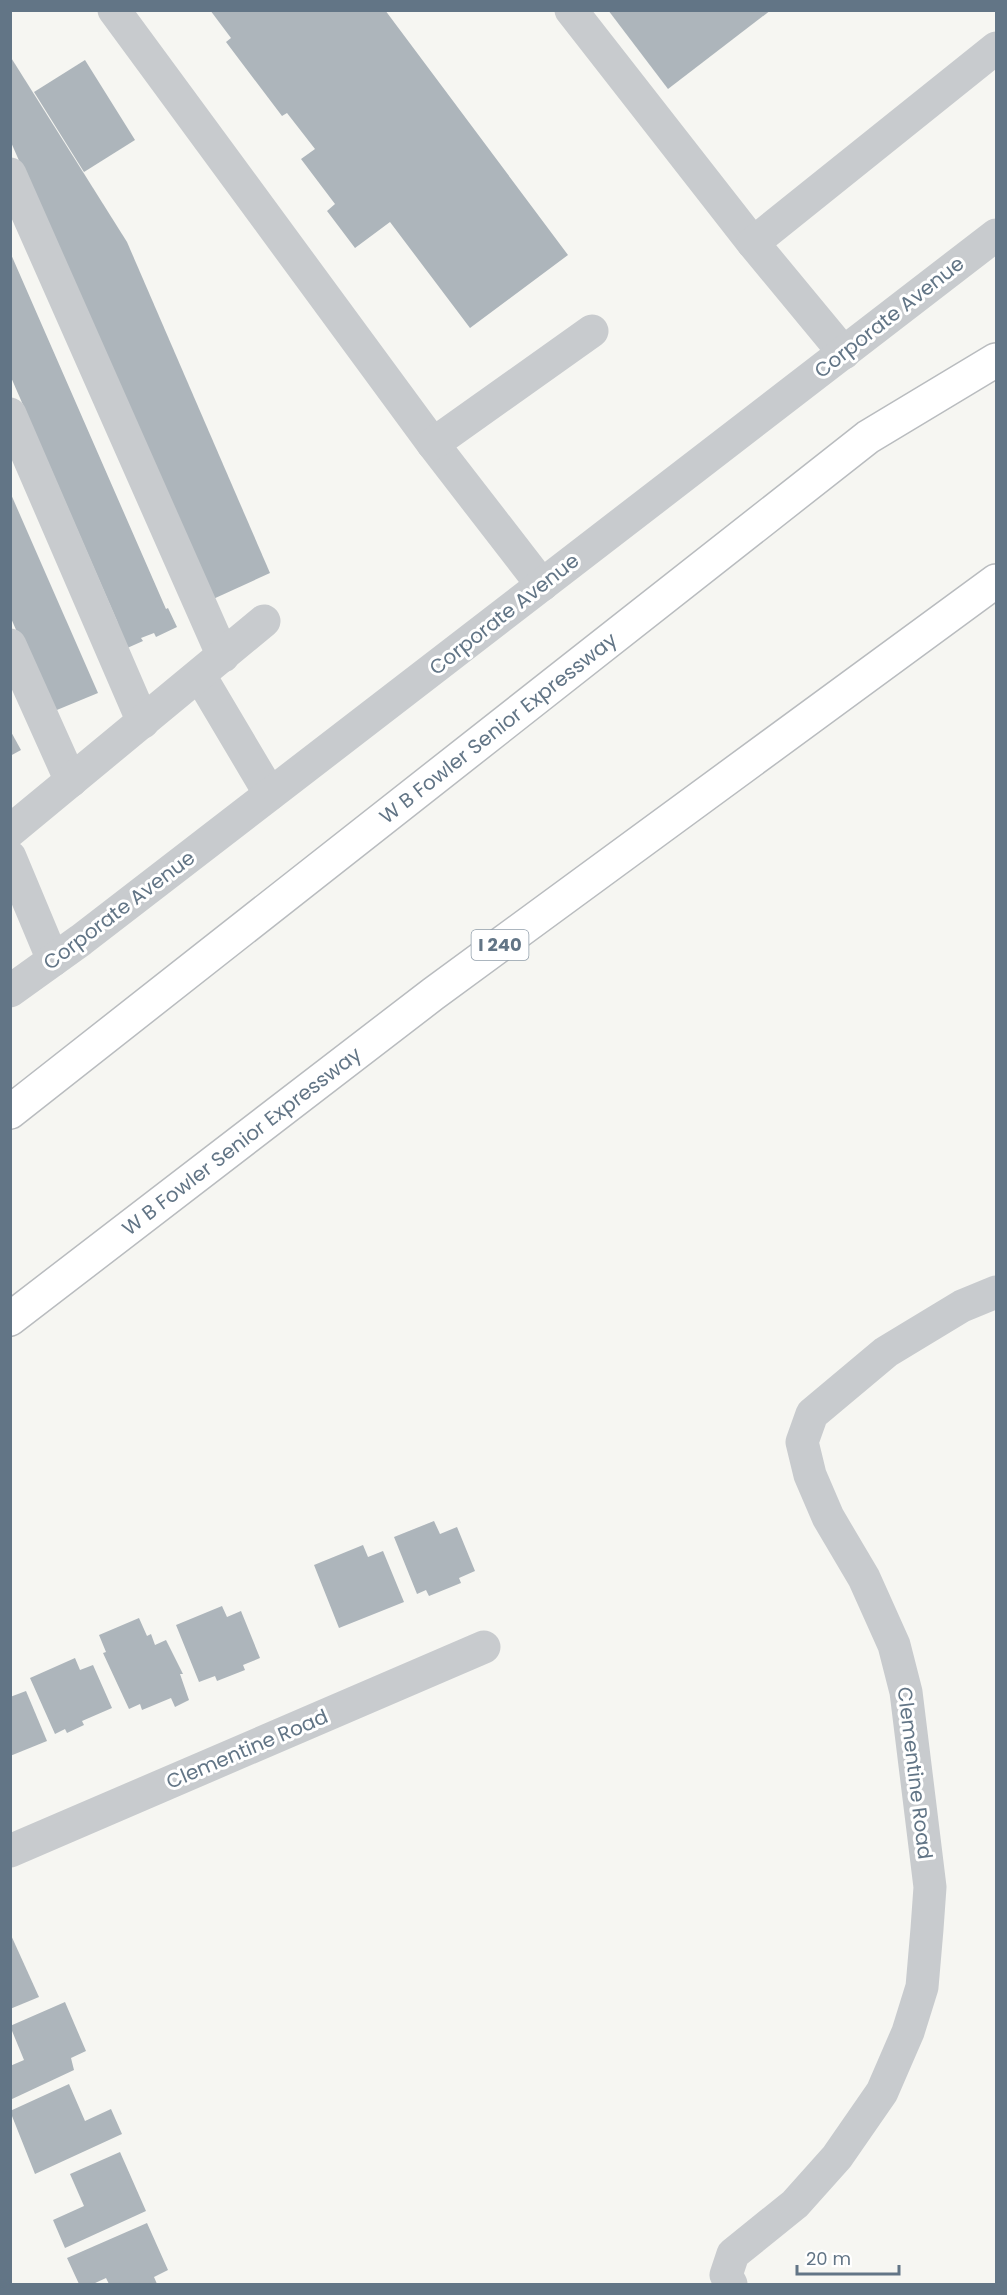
<svg xmlns="http://www.w3.org/2000/svg" width="1007" height="2295" font-family="Poppins,sans-serif">
<style>
.building{fill:#adb5bb}
.lines{fill:none;stroke-linecap:round;stroke-linejoin:round}
.highway-casing{stroke:#b9bcbf;stroke-width:36}
.minor{stroke:#c8cbce;stroke-width:33}
.highway{stroke:#fff;stroke-width:33}
.labels{text-anchor:middle;stroke-width:6;stroke-linejoin:round;paint-order:stroke}
.shield{fill:#fff;stroke:#919eaa;stroke-width:1.5}
.shield-label{font-size:18px;font-weight:bold;fill:#627586}
.street-label{font-size:20px;fill:#627586;stroke:#fff}
</style>
<rect width="100%" height="100%" fill="#f6f6f2"/>
<g class="building">
<polygon points="210,10 385,10 568,255 470,328 390,222 355,248 327,211 335,204 301,159 315,149 287,113 282,116 226,42 231,38"/>
<polygon points="608,10 771,10 668,89"/>
<polygon points="10,56 127,242 270,573 211,600 10,140"/>
<polygon points="85,60 135,140 84,172 34,92"/>
<polygon points="10,252 166,609 168,608 177,627 156,637 154,633 141,638 143,641 125,649 117,621 10,375"/>
<polygon points="10,492 98,693 52,712 10,616"/>
<polygon points="10,730 21,750 10,756"/>
<polygon points="434,1521 440,1534 457,1527 475,1571 459,1578 461,1583 429,1596 426,1590 417,1594 394,1537"/>
<polygon points="363,1545 368,1557 383,1551 404,1602 339,1628 314,1565"/>
<polygon points="222,1606 227,1617 241,1611 260,1658 243,1665 245,1670 217,1681 215,1676 199,1682 176,1625"/>
<polygon points="139,1618 147,1636 151,1634 155,1645 166,1640 183,1674 180,1674 189,1700 175,1707 171,1698 142,1710 140,1704 129,1709 103,1653 106,1652 99,1635"/>
<polygon points="75,1658 80,1670 93,1665 112,1708 82,1721 84,1725 67,1733 65,1729 55,1734 30,1678"/>
<polygon points="26,1691 47,1741 10,1756 10,1697"/>
<polygon points="10,1933 39,1997 10,2009"/>
<polygon points="65,2002 86,2051 71,2058 74,2070 10,2100 10,2066 24,2060 10,2026"/>
<polygon points="69,2084 85,2121 111,2109 122,2134 35,2174 10,2111"/>
<polygon points="120,2152 146,2211 65,2248 53,2220 84,2206 70,2174"/>
<polygon points="147,2223 168,2270 154,2277 157,2284 109,2284 106,2278 93,2284 79,2284 67,2258"/>
</g>
<g class="lines">
<g class="highway-casing">
<g id="highway">
<path id="s1" d="M10 1112 868 437 996 360"/>
<path id="s2" d="M10 1319 433 994 996 581"/>
</g>
</g>
<g class="minor">
<polyline points="114,10 433,444 542,585"/>
<polyline points="571,10 753,243"/>
<polyline points="10,174 223,656"/>
<polyline points="844,353 753,243 996,48"/>
<polyline points="10,414 143,722"/>
<polyline points="433,444 592,331"/>
<polyline points="10,645 71,781"/>
<polyline points="200,676 270,794"/>
<polyline points="10,831 264,621"/>
<polyline points="10,857 53,960"/>
<polyline points="10,991 81,940 996,235"/>
<polyline points="10,1851 484,1647"/>
<polyline points="731,2284 726,2275 733,2254 795,2204 837,2157 882,2092 908,2032 922,1987 927,1929 930,1887 906,1692 894,1645 864,1578 828,1517 810,1475 802,1442 812,1414 886,1352 962,1306 996,1292"/>
</g>
<use href="#highway" class="highway"/>
</g>
<g class="labels">
<rect class="shield" x="471.5" y="930" width="57" height="30" rx="4.5"/>
<g class="shield-label">
<text x="500" y="951">I 240</text>
</g>
<g class="street-label">
<text transform="translate(889 317) rotate(-38)" y="7">Corporate Avenue</text>
<text transform="translate(504 614) rotate(-38)" y="7">Corporate Avenue</text>
<text dy="7" stroke="none"><textPath href="#s1" startOffset="621">W B Fowler Senior Expressway</textPath></text>
<text transform="translate(119 910) rotate(-37)" y="7">Corporate Avenue</text>
<text dy="7" stroke="none"><textPath href="#s2" startOffset="292">W B Fowler Senior Expressway</textPath></text>
<text transform="translate(247 1749) rotate(-23)" y="7">Clementine Road</text>
<text transform="translate(915 1773) rotate(83)" y="7">Clementine Road</text>
</g>
</g>
<rect width="1007" height="2295" fill="none" stroke="#627586" stroke-width="24"/>
<path d="M797 2265v9h102v-9" fill="none" stroke="#627586" stroke-width="3"/>
<text x="806" y="2265" font-size="18" fill="#627586" stroke="#ffffff" stroke-width="4.5" paint-order="stroke">20 m</text>
</svg>
